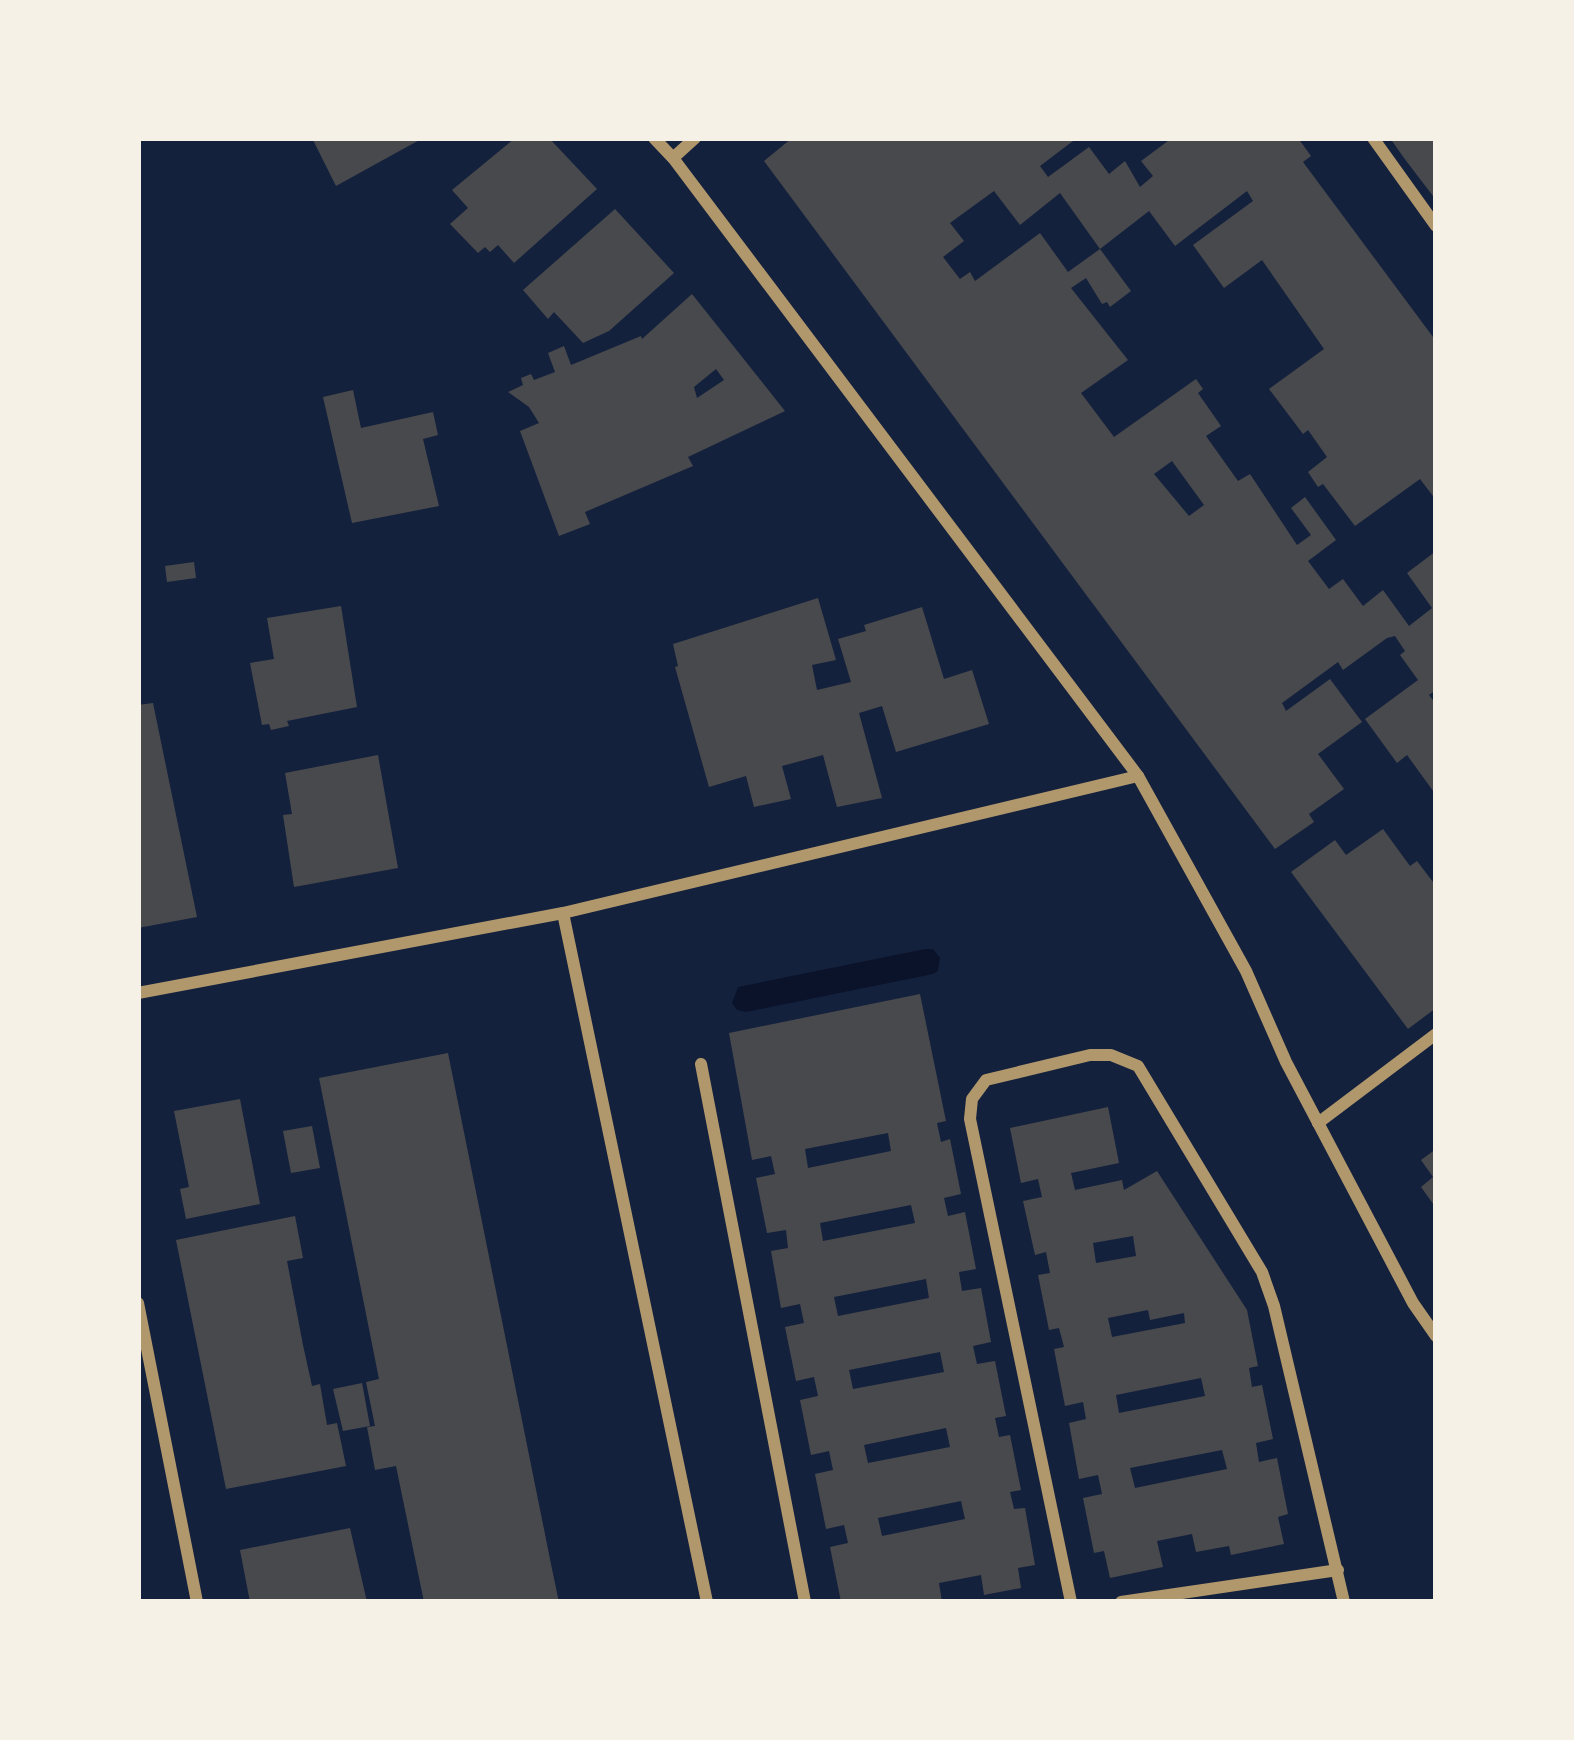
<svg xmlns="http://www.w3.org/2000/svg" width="1574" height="1740" font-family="'DM Sans',sans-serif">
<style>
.water{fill:#0b132b}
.building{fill:#48494c;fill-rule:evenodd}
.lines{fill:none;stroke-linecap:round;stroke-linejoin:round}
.minor{stroke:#b1986c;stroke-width:12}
</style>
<rect width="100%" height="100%" fill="#14213d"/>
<polygon class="water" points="925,949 933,949 940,958 938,971 933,974 746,1012 737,1010 732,1003 738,987"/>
<g class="building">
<polygon points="312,138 423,138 336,186"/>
<polygon points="515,138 549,138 597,189 514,263 498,245 490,252 485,247 478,253 450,224 468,208 452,190"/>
<path d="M792 138H1077L1040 166 1048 177 1089 147 1109 174 1125 161 1140 187 1153 176 1141 161 1172 138H1298L1311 156 1303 162 1436 341V500L1420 479 1355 526 1323 484 1318 487 1308 472 1327 457 1308 430 1303 434 1269 389 1324 349 1262 260 1224 288 1193 245 1253 201 1247 191 1175 246 1149 211 1100 249 1131 291 1110 307 1107 302 1102 304 1086 278 1071 288 1128 360 1081 393 1114 437 1196 379 1203 389 1198 393 1221 426 1206 436 1238 481 1250 474 1297 545 1311 535 1291 508 1305 497 1336 540 1308 561 1329 589 1343 579 1363 606 1383 590 1409 626 1432 608 1407 573 1436 551V690L1429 695 1436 704V795L1407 755 1397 763 1365 719 1418 680 1400 655 1405 651 1395 636 1387 638 1343 670 1338 662 1282 703 1286 711 1330 679 1362 722 1318 754 1344 789 1309 814 1314 822 1275 849 764 161ZM994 191 1020 225 1060 193 1100 249 1068 272 1040 233 975 281 970 272 960 279 943 257 964 241 950 223ZM1172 461 1204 505 1189 516 1154 474Z"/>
<polygon points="1390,138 1436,138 1436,200 1404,158"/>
<polygon points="615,209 674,273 609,331 583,343 554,312 548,319 523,290"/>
<path d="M692 294 785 411 688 457 693 466 585 512 590 524 559 536 520 431 539 423 529 407 508 392 523 385 521 378 531 374 534 380 555 372 548 353 564 346 571 365 641 336 642 339ZM716 369 724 380 697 398 694 387Z"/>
<polygon points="353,390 361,428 433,412 438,435 423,439 439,506 352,523 323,397"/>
<polygon points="194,562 196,578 167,582 165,566"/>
<polygon points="818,598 836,660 812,665 817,690 851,682 838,639 866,631 864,625 922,607 944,679 972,670 989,724 896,752 882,706 859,713 882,798 837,807 823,755 782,766 791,799 754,807 746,776 709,787 675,667 678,666 673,644"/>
<polygon points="341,606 357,707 287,721 289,726 271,730 269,724 262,725 250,663 274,659 267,618"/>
<polygon points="153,703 197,917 138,928 138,705"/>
<polygon points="378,755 398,868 294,887 283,815 292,814 285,773"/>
<polygon points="1383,829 1410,866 1417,861 1436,886 1436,1008 1408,1029 1291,872 1335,840 1346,855"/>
<path d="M920 994 946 1121 937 1123 941 1142 950 1139 961 1194 944 1198 948 1216 965 1212 976 1269 959 1272 962 1291 981 1288 991 1342 973 1346 977 1364 995 1361 1006 1416 995 1418 999 1437 1010 1435 1021 1490 1010 1492 1014 1509 1025 1508 1035 1565 1018 1568 1021 1588 984 1595 981 1575 939 1583 942 1602H841L830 1547 848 1543 844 1525 826 1529 815 1474 833 1470 829 1451 811 1455 800 1400 818 1396 814 1377 796 1381 785 1327 804 1323 800 1304 781 1308 771 1251 788 1248 786 1230 767 1233 756 1178 775 1174 771 1156 752 1160 729 1033ZM888 1133 891 1151 808 1168 805 1149ZM911 1205 915 1223 823 1241 820 1223ZM926 1279 929 1298 838 1316 834 1297ZM940 1352 944 1372 853 1389 849 1370ZM946 1428 950 1447 868 1463 864 1445ZM961 1501 965 1519 882 1536 878 1518Z"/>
<polygon points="448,1053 552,1569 559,1602 424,1602 396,1466 375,1470 367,1427 375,1426 366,1382 379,1379 319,1078"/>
<polygon points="240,1099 260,1204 186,1219 180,1189 189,1187 174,1111"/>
<path d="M1108 1107 1119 1163 1071 1173 1075 1190 1122 1180 1124 1190 1157 1171 1247 1310 1258 1366 1249 1368 1252 1387 1262 1385 1273 1439 1256 1443 1259 1462 1277 1458 1288 1514 1278 1517 1284 1544 1231 1555 1229 1546 1196 1552 1192 1534 1157 1541 1163 1567 1110 1578 1104 1551 1094 1553 1083 1498 1102 1494 1098 1475 1079 1479 1069 1423 1086 1419 1083 1402 1065 1406 1054 1349 1064 1347 1059 1328 1049 1330 1038 1275 1050 1273 1046 1252 1035 1255 1023 1201 1042 1197 1038 1179 1021 1183 1010 1128ZM1133 1236 1136 1256 1096 1263 1093 1243ZM1148 1310 1150 1320 1184 1313 1185 1323 1112 1337 1108 1318ZM1201 1378 1205 1396 1119 1413 1116 1395ZM1222 1450 1227 1469 1135 1488 1130 1468Z"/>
<polygon points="312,1126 320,1168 291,1173 283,1131"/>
<polygon points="1436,1149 1436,1208 1421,1187 1433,1177 1421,1160"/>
<polygon points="295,1216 303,1258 287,1261 303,1345 312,1386 320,1384 327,1425 337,1423 346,1466 226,1489 176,1240"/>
<polygon points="362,1383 370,1426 343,1431 333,1389"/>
<polygon points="350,1528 367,1602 250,1602 240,1550"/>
</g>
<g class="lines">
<g class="minor">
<polyline points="654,138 673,158 1138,776 1246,971 1286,1062 1413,1303 1436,1336"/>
<polyline points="1373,138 1436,226"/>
<polyline points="673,158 695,138"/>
<polyline points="563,913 707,1602"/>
<polyline points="138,993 563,913 1138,776"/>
<polyline points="701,1064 805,1602"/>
<polyline points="1318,1123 1436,1034"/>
<polyline points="138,1303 197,1602"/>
<polyline points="1071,1602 970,1119 972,1099 986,1080 1090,1055 1111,1055 1138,1066 1262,1272 1274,1306 1344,1602"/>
<polyline points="1121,1602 1338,1570"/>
</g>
</g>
<rect width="1574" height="1740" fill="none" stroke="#f6f1e7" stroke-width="282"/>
</svg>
